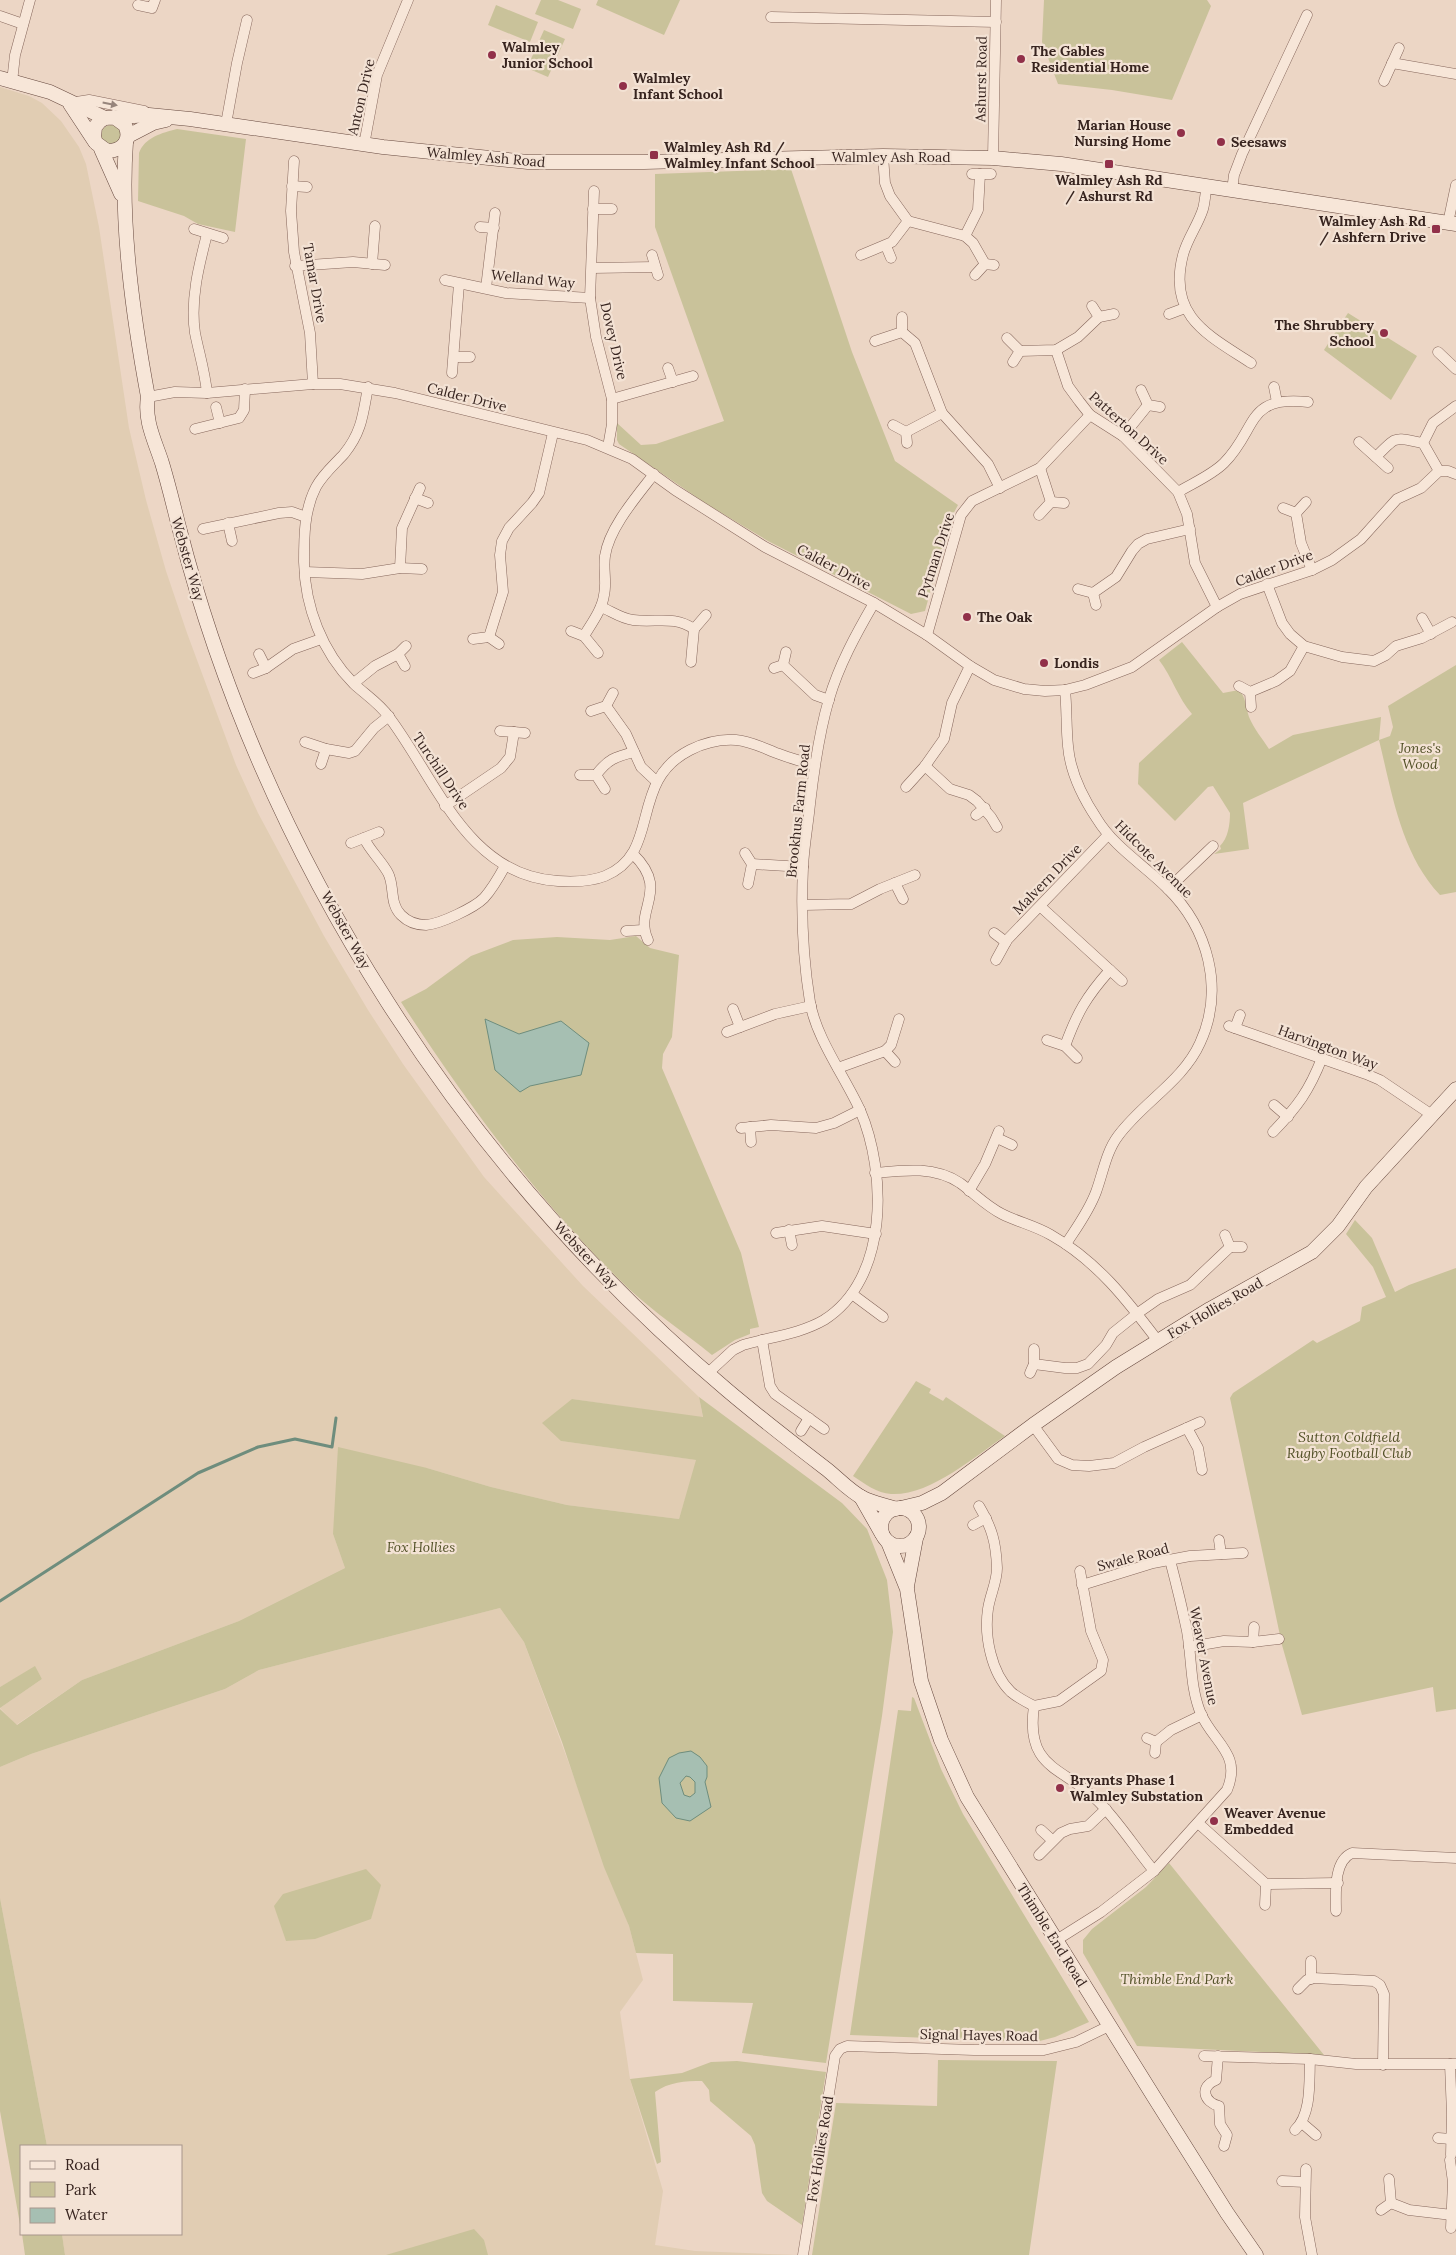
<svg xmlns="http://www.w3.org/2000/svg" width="1456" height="2255" font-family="Lora,serif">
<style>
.farmland{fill:#e1cdb3}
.green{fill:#c9c29a}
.water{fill:#a6bfb2;stroke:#6e8d7d;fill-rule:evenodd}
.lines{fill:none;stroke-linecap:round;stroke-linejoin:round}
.stream{stroke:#6e8d7d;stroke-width:3}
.street-casing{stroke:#86675c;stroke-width:11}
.secondary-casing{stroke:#67493f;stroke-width:15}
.street{stroke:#f7e6d8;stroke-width:10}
.secondary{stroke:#f7e6d8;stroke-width:14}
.oneway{fill:#97857c}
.poi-dot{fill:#913049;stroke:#f3e2d4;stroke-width:2}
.labels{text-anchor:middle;stroke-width:4.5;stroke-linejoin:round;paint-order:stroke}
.poi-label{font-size:14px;font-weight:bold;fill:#37241f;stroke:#f3e2d4;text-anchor:start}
.street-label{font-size:14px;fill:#37241f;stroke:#f3e2d4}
.park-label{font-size:14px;font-style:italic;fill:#525127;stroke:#f3e2d4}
</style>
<rect width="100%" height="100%" fill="#ecd6c5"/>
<g class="farmland">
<polygon points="0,87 29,96 42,103 61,121 79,147 86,164 99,227 129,428 146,500 166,571 187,633 236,765 258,813 324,936 368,1010 403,1064 484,1177 583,1286 699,1397 703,1418 572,1399 561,1441 697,1460 679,1519 567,1505 491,1487 427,1468 333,1534 345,1568 239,1621 82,1680 16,1725 0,1708 42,1679 35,1667 0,1687"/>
<polygon points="500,1608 524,1642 629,1926 643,1980 620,2012 630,2079 663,2191 655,2245 695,2251 797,2255 65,2255 62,2234 181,2234 181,2146 47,2146 0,1898 0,1767 31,1754 225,1689 259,1670"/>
</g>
<g class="green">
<polygon points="541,0 558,0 581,9 573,29 535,14"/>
<polygon points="598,0 680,0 664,35 596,5"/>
<polygon points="1044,0 1207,0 1211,6 1172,100 1112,90 1058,84 1042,42"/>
<polygon points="496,5 538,22 530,42 488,25"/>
<polygon points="544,30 565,39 548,77 527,68"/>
<circle cx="111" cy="135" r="10"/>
<path d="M177 129 246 139 235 232 198 224 184 216 138 201 139 153C145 137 162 133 177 129Z"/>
<polygon points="791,169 852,352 895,461 958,505 950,520 925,611 911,614 768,541 705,503 619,444 617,440 617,423 641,445 656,444 724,421 655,227 655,174"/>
<polygon points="1348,313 1417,356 1391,400 1324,350"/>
<path d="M1182 642 1223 693 1239 690C1246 697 1246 708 1249 717 1254 729 1262 738 1269 749L1293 735 1381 717 1379 740 1390 736 1393 727 1388 706 1456 665V892L1440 895C1401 854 1392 793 1379 740L1243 803 1249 849 1214 854 1221 849 1220 846C1228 838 1230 825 1230 813L1213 786 1208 787 1175 821 1138 784 1139 763 1192 714C1178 698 1172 677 1159 660Z"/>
<path d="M636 936 650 948 679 955 672 1037 663 1054 662 1068 741 1253 759 1327 750 1329V1334L735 1340 712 1355C685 1333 655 1313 629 1289 541 1205 467 1103 401 1002L426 989 471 956 513 940 557 937 610 940Z"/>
<polygon points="1355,1220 1372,1238 1395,1292 1409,1285 1456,1268 1456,1709 1436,1712 1433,1687 1302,1715 1282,1645 1230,1398 1233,1393 1313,1340 1317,1343 1360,1321 1362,1307 1386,1297 1373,1267 1346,1234"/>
<path d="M916 1381 931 1389 929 1393 943 1401 946 1397 1005 1436C974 1457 930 1496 891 1494 877 1493 865 1484 853 1476Z"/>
<polygon points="699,1397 842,1503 867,1529 887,1580 893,1632 882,1716 826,2063 742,2053 753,2003 673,2001 673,1954 636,1953 629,1926 604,1867 562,1742 524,1642 500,1608 259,1670 225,1689 31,1754 0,1767 0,1709 17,1725 82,1680 239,1621 345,1568 333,1534 338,1447 427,1468 491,1487 567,1505 679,1519 696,1460 561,1441 542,1423 572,1399 703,1417"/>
<polygon points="35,1666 42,1679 0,1708 0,1687"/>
<polygon points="912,1697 914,1698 941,1769 963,1814 1089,2022 1055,2037 1036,2042 850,2035 898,1710 911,1711"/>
<polygon points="1169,1863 1324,2055 1137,2046 1083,1953 1083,1940 1092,1929 1146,1887"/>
<polygon points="366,1869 381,1885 371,1919 315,1939 286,1941 274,1906 283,1894"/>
<polygon points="0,1898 47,2146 21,2146 21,2230 0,2111"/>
<polygon points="938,2060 1057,2061 1029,2255 812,2255 836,2103 937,2106"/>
<path d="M737 2061 826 2072 802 2225 767 2201 762 2193 755 2145 751 2136 710 2101 709 2090 702 2081C685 2081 669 2082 655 2092L661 2162 657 2164 630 2079 682 2073 711 2062Z"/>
<polygon points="474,2229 484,2240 488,2255 386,2255"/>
<polygon points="22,2234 62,2234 65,2255 25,2255"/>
</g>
<g class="water">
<polygon points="485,1019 519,1034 561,1021 589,1043 581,1075 530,1086 520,1092 495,1070"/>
<path d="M691 1751 700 1757 707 1766V1777L705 1782 711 1807 690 1821 676 1818 662 1803 659 1778 669 1758 679 1753ZM686 1776 690 1777 695 1782V1793L690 1797 684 1795 680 1783Z"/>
</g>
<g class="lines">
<polyline class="stream" points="0,1601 198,1473 258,1447 295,1439 332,1447 336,1418"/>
<g class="street-casing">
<g id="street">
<polyline points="138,5 152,8 155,0"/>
<polyline points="0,16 23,24"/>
<polyline points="771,17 996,22"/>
<polyline points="1392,63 1456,74"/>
<polyline points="1384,81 1399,48"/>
<polyline points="12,82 15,55 30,0"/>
<polyline points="70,103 89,100 144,111 148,114"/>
<polyline points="226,124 237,63 247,20"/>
<polyline points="364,145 377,75 408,0"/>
<polyline points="883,156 885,183 890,196 908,221 965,236 973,243 985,264"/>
<polyline points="993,158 996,0"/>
<polyline points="294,161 291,211 294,252 310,333 313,384"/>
<polyline points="972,174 991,174"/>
<polyline points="292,186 307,187"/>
<path d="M1207 187C1205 194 1205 202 1203 209 1198 225 1187 239 1183 255 1167 316 1208 335 1251 363"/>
<polyline points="594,191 590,298 596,337 612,399 612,424 608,447"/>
<polyline points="1232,191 1234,175 1242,154 1307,15"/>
<polyline points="593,209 612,209"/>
<polyline points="1448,223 1456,185"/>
<polyline points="480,227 494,228"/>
<polyline points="194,229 223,238"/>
<polyline points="965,236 978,210 980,174"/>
<polyline points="886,246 891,258"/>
<polyline points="652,255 658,275"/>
<polyline points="861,255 892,242 908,221"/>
<polyline points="372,264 375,226"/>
<polyline points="295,266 353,262 385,265"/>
<polyline points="592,268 655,267"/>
<polyline points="975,275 985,264 994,265"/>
<polyline points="445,280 506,293 590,298"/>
<polyline points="486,288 495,213"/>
<polyline points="1092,306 1099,317 1114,314"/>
<polyline points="1169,314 1185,308"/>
<polyline points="902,317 902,332"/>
<polyline points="1007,338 1020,351 1013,362"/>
<polyline points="875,341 902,332 915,343 942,413 988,464 1000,488"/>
<polyline points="1056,350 1068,386 1079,401 1090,415 1123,436 1178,492 1187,514 1195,563 1217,607"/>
<polyline points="1020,351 1056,350 1078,337 1099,317"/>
<polyline points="1438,352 1456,369"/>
<polyline points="454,357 470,357"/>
<polyline points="668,368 673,382"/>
<polyline points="452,373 459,284"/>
<path d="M368 387C363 414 362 432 344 454 334 465 323 474 316 487 304 510 304 537 304 562 305 607 322 652 354 684 366 695 380 704 389 717 436 779 467 876 558 881 574 882 590 882 605 876 663 852 627 782 690 750 704 743 720 739 736 740 752 741 767 750 782 755 793 759 804 762 814 765"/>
<polyline points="1274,387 1277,402"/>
<polyline points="1141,390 1148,405 1160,407"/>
<path d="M207 393C205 372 199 353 195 333 190 300 199 265 207 234"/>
<polyline points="148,397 175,392 207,393 313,384 340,384 395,393 587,440 632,459 675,490 765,547 874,603 927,635 970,666 994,680 1024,689 1045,691 1065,690 1085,685 1132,667 1217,607 1240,594 1312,570 1332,560 1361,539 1397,499 1421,488 1439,471 1448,471 1456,474"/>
<polyline points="612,399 693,376"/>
<polyline points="216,407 220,423"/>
<polyline points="893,425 906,432 907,443"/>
<polyline points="195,429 239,418 244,410 245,389"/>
<polyline points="906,432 942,413"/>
<polyline points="1123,436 1148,405"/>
<polyline points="1359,442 1388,468"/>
<path d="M1376 457C1398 434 1394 438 1423 443"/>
<polyline points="1040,468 1051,502"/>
<polyline points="1439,471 1423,443 1433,423 1456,406"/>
<path d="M1178 492C1193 483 1212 475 1224 463 1258 429 1245 395 1308 402"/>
<polyline points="415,498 428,503"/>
<polyline points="1283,508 1296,513 1306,502"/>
<polyline points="1296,513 1301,543 1312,570"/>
<polyline points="1039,515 1051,502 1064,503"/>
<polyline points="228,523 232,541"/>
<polyline points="203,529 279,513 292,512 306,517"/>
<polyline points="400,568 402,528 420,488"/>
<polyline points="305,572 362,574 400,568 422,569"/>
<polyline points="1267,584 1282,623 1290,634 1304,646 1342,657 1374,661 1386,655 1396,646 1422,638 1452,622"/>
<polyline points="1078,589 1093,593 1096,605"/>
<polyline points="1093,593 1116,577 1132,551 1138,544 1147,539 1190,529"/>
<path d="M601 607C611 611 622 619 633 620 656 623 674 615 694 629L706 615"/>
<polyline points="1422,618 1431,634"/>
<polyline points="571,631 584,636 598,653"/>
<polyline points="927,635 961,515 972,501 1040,468 1090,415"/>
<path d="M584 636C591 624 602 610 604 595 607 583 603 569 605 556 609 528 637 496 654 474"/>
<polyline points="489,637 503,592 500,555 502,541 509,528 532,503 539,493 553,433"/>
<polyline points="473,639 489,637 499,644"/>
<polyline points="259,654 266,668"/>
<polyline points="398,654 405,666"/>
<polyline points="691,662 694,629"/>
<polyline points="783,665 815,695 829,700"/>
<polyline points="774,668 783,665 786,652"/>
<polyline points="253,673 266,668 293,649 321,639"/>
<polyline points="354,683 375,666 398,654 406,646"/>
<polyline points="1239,686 1250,692 1276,681 1290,671 1304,646"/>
<path d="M1065 690C1067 709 1066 727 1068 746 1070 772 1083 798 1097 819 1114 847 1144 865 1167 888 1208 928 1225 989 1200 1043 1183 1081 1142 1103 1118 1136 1106 1152 1103 1173 1096 1192 1089 1211 1077 1227 1066 1244"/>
<polyline points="1250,692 1251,707"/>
<polyline points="606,706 626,734 641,767 656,781"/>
<polyline points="591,711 606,706 613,693"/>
<polyline points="500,731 525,733"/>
<polyline points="305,742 326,749 349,753 355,751 374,728 389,716"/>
<polyline points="321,764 326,749"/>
<polyline points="925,766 950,789 969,795 977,801 991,817 997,827"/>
<polyline points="580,775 596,775 605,789"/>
<path d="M596 775C608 759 615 757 634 752"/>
<polyline points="906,787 925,766 944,739 952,703 970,666"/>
<polyline points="445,806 501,768 510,757 514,732"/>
<polyline points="976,815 985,808"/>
<path d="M364 838C370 851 381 860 388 873 395 886 389 903 401 915 408 922 416 925 426 925 440 924 474 908 484 898 493 888 499 877 505 866"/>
<polyline points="351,843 379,832"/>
<polyline points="745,853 752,864 748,884"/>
<path d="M633 854C671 891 633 909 648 940"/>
<polyline points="752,864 803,867"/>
<polyline points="895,883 903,899"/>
<polyline points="1168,889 1213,846"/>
<polyline points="804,905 851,904 880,889 915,875"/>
<polyline points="1041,907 1122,981"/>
<polyline points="626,931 643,930"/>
<polyline points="994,933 1006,942"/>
<polyline points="996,960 1007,940 1108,835"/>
<polyline points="733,1009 740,1027"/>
<polyline points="1229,1026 1366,1074 1380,1080 1432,1115"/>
<polyline points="1235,1028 1240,1015"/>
<polyline points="727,1032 775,1014 811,1006"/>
<polyline points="1047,1040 1065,1046 1077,1058"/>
<path d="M1065 1046C1077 1013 1086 997 1110 970"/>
<polyline points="885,1051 895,1062"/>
<polyline points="838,1068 885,1051 891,1045 899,1019"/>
<polyline points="1274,1105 1288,1117"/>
<polyline points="750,1127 751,1142"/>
<polyline points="741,1128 771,1125 816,1128 834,1123 860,1110"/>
<path d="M1273 1132C1298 1106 1309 1091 1322 1058"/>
<polyline points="997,1138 1012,1145"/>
<path d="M875 1173C904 1170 934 1166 960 1183 974 1193 986 1206 1002 1214 1018 1222 1036 1226 1051 1235 1097 1261 1127 1300 1158 1341"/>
<polyline points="969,1191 985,1164 999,1131"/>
<polyline points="789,1230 792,1245"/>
<polyline points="776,1233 822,1226 876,1234"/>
<polyline points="1225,1235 1230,1247 1242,1247"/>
<polyline points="852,1294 883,1317"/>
<polyline points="762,1340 770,1386 775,1394 824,1429"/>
<polyline points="1034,1364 1065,1368 1077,1368 1088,1364 1106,1345 1113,1333 1138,1313 1158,1299 1190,1285 1230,1247"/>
<polyline points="1030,1373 1034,1364 1034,1349"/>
<path d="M707 1374 733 1350 743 1345C770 1337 800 1334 824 1320 889 1279 887 1173 860 1110 845 1077 816 1038 810 1002 803 959 801 911 803 867 804 846 808 825 810 804 814 769 819 733 829 699 839 665 856 634 874 603"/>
<polyline points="1033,1425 1058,1459 1072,1465 1089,1466 1114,1463 1144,1447 1200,1422"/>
<polyline points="1187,1428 1198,1448 1202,1470"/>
<polyline points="801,1431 809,1418"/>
<path d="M979 1506C992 1528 996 1542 997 1568 997 1582 990 1595 988 1609 984 1635 991 1673 1011 1692 1018 1698 1026 1702 1034 1706"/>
<polyline points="973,1525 986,1518"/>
<polyline points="1219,1540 1221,1554"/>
<polyline points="1082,1585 1153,1563 1190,1556 1243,1553"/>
<polyline points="1254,1627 1253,1642 1279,1639"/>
<polyline points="1189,1647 1224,1641 1253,1642"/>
<path d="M1034 1706C1025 1770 1063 1766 1098 1801 1119 1822 1135 1848 1154 1871"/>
<polyline points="1034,1706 1059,1701 1101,1671 1103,1660 1091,1631 1080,1571"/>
<polyline points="1147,1738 1156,1742 1155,1753"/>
<polyline points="1156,1742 1171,1730 1202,1715"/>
<polyline points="1198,1823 1266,1884 1338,1883"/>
<polyline points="1041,1830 1052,1840"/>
<polyline points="1039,1855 1061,1833 1070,1829 1088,1826 1106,1809"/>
<polyline points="1265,1905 1266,1884"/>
<path d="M1336 1911C1336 1894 1333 1861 1352 1853L1456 1858"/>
<path d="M1055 1941 1101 1912 1154 1871 1227 1790C1242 1754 1214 1743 1201 1714 1190 1688 1192 1659 1187 1631 1182 1607 1176 1583 1170 1560"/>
<polyline points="1311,1979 1311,1961"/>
<polyline points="1298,1989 1307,1980 1313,1978 1374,1981 1380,1985 1384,1994 1383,2065"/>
<polyline points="1204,2056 1310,2059 1356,2064 1456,2064"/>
<path d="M1218 2056 1216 2080C1199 2087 1204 2102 1219 2106L1220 2124 1227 2135 1224 2146"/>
<polyline points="1450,2064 1452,2114 1451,2155"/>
<polyline points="1302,2123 1316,2135"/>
<path d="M1295 2130C1312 2114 1309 2081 1310 2059"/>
<polyline points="1438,2138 1451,2139"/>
<polyline points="1450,2160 1453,2182 1451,2228"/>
<polyline points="1306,2169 1305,2217 1312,2255"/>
<polyline points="1282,2181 1305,2182"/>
<polyline points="1391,2203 1409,2210 1452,2215"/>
<polyline points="1381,2210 1391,2203 1389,2179"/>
<polyline points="803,2255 835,2056 840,2049 847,2046 974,2050 1044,2050 1076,2042 1109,2026"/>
</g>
</g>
<g class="secondary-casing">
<g id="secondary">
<polyline points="0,78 50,92 105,118"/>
<polyline points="70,104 95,142"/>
<path d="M114 117 125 125C132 140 123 151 107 151L96 143 94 137 95 127 100 121 105 118 149 115 190 119 383 147 528 162H644L883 156 993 158 1061 164 1456 224"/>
<polyline points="128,136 153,123 166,120"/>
<path d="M126 142C120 224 133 316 148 397 144 421 155 441 162 463 169 486 174 508 180 531 266 863 465 1169 727 1390 759 1417 791 1442 825 1468 837 1477 849 1491 863 1498 873 1503 885 1505 896 1509"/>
<polyline points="101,149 121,194"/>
<polyline points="861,1497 882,1534"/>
<circle cx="900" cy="1527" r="19"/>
<polyline points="901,1508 922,1503 942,1493 1033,1425 1116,1367 1210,1309 1312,1252 1338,1226 1366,1187 1456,1089"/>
<polyline points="888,1542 907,1589 921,1681 941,1740 967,1797 1154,2097 1227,2213 1256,2255"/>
<polyline points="907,1586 916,1538"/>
</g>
</g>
<use href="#street" class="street"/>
<use href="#secondary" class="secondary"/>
</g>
<defs><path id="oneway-solid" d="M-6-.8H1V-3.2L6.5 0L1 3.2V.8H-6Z" transform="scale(1.25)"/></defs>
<use class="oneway" href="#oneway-solid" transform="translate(110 104) rotate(11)"/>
<g class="poi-dot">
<circle cx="492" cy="55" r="5"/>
<circle cx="1021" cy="59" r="5"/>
<circle cx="623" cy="86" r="5"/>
<circle cx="1181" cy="133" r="5"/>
<circle cx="1221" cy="142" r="5"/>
<rect x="649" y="150" width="10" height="10" rx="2.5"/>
<rect x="1104" y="159" width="10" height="10" rx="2.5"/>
<rect x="1431" y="224" width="10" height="10" rx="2.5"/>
<circle cx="1384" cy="333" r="5"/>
<circle cx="967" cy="617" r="5"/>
<circle cx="1044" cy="663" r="5"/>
<circle cx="1060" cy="1788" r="5"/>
<circle cx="1214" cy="1821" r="5"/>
</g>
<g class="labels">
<g class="poi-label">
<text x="502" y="52">Walmley<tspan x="502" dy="16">Junior School</tspan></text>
<text x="1031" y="56">The Gables<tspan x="1031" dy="16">Residential Home</tspan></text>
<text x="633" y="83">Walmley<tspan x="633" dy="16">Infant School</tspan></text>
<text x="1171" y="130" text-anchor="end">Marian House<tspan x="1171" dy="16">Nursing Home</tspan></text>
<text x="1231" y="147">Seesaws</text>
<text x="664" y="152">Walmley Ash Rd /<tspan x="664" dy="16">Walmley Infant School</tspan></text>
<text x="1109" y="185" text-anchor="middle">Walmley Ash Rd<tspan x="1109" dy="16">/ Ashurst Rd</tspan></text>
<text x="1426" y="226" text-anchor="end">Walmley Ash Rd<tspan x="1426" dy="16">/ Ashfern Drive</tspan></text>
<text x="1374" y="330" text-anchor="end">The Shrubbery<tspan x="1374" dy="16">School</tspan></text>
<text x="977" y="622">The Oak</text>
<text x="1054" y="668">Londis</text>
<text x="1070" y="1785">Bryants Phase 1<tspan x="1070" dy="16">Walmley Substation</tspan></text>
<text x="1224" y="1818">Weaver Avenue<tspan x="1224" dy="16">Embedded</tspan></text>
</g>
<g class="street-label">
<text transform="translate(981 79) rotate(-89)" y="5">Ashurst Road</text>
<text transform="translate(361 97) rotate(-77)" y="5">Anton Drive</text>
<text transform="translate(486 157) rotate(5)" y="5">Walmley Ash Road</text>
<text x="891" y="162">Walmley Ash Road</text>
<text transform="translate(533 279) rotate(6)" y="5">Welland Way</text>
<text transform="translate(315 283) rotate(80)" y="5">Tamar Drive</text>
<text transform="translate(614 341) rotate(77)" y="5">Dovey Drive</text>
<text transform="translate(467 397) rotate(14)" y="5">Calder Drive</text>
<text transform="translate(1129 428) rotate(42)" y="5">Patterton Drive</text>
<text transform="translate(936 555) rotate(-72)" y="5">Pytman Drive</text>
<text transform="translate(188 559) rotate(74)" y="5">Webster Way</text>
<text transform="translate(834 567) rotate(28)" y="5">Calder Drive</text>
<text transform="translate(1274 568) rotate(-20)" y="5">Calder Drive</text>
<text transform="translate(441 771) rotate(56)" y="5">Turchill Drive</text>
<text transform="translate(798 811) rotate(-84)" y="5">Brookhus Farm Road</text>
<text transform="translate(1154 859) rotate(45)" y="5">Hidcote Avenue</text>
<text transform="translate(1047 879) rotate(-46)" y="5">Malvern Drive</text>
<text transform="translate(346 930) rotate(61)" y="5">Webster Way</text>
<text transform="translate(1328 1047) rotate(20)" y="5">Harvington Way</text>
<text transform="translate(586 1255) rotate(47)" y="5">Webster Way</text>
<text transform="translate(1215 1308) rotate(-30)" y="5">Fox Hollies Road</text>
<text transform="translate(1133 1557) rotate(-15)" y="5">Swale Road</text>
<text transform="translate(1204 1656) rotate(79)" y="5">Weaver Avenue</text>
<text transform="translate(1052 1935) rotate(58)" y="5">Thimble End Road</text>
<text transform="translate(979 2035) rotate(1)" y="5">Signal Hayes Road</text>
<text transform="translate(820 2149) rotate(-81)" y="5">Fox Hollies Road</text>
</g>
<g class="park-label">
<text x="1420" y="753">Jones's<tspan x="1420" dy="16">Wood</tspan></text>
<text x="1349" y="1442">Sutton Coldfield<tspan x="1349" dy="16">Rugby Football Club</tspan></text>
<text x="421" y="1552">Fox Hollies</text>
<text x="1177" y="1984">Thimble End Park</text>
</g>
</g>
<rect x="20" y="2145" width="162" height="90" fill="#f3e2d4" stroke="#a8968c"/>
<rect x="30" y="2161" width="25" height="8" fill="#f7e6d8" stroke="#a8968c"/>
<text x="65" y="2170" font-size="15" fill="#37241f">Road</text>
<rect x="30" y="2182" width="25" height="15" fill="#c9c29a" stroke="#a8968c"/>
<text x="65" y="2195" font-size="15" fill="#37241f">Park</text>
<rect x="30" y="2208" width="25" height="15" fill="#a6bfb2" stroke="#a8968c"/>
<text x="65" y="2220" font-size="15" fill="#37241f">Water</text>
</svg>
